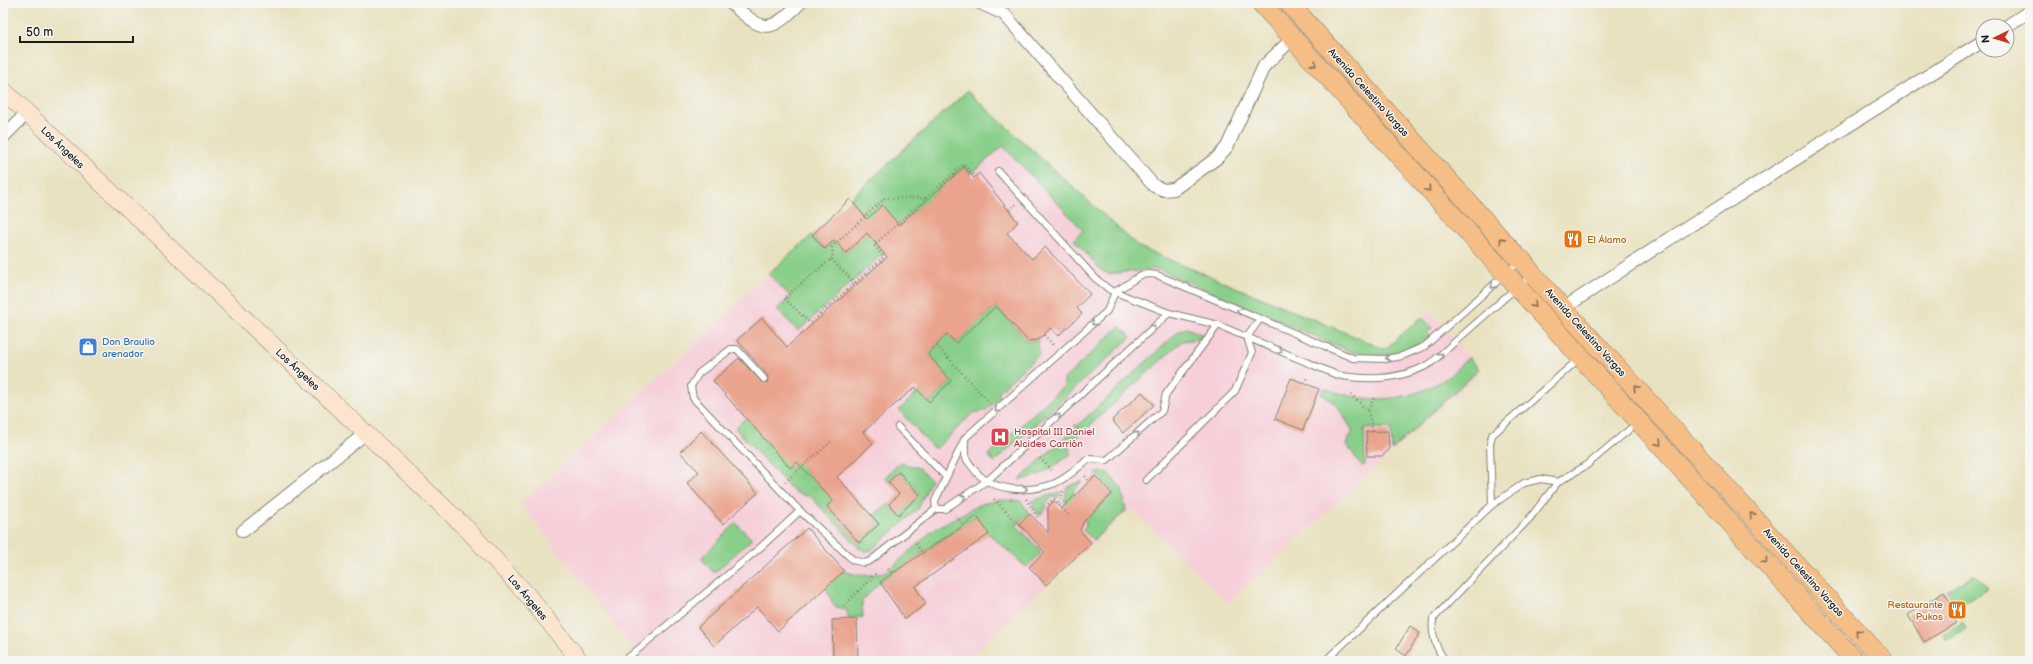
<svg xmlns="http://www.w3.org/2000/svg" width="2033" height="664" font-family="'Balsamiq Sans',sans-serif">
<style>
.built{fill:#f6cfd9}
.green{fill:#88cf89;stroke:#527652;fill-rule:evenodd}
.building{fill:#eaa38c}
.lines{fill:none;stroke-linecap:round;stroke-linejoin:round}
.service-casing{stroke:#827f6e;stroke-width:8}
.minor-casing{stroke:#827f6e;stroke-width:14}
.secondary-casing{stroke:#827f6e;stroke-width:18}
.trunk-casing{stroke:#827f6e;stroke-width:20}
.path{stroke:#827f6e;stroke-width:2.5;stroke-dasharray:1 3;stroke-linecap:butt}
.service{stroke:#fff;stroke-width:6}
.minor{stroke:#fff;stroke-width:12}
.secondary{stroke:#fbe5cf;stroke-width:17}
.trunk{stroke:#f6be87;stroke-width:19}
.oneway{stroke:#896d52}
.oneway2{stroke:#999}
.labels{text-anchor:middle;stroke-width:3;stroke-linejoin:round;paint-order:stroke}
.street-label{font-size:10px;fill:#1c1c1c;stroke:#f6f6f2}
.food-label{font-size:10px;fill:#c56008;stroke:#f6f6f2;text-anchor:start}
.shop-label{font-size:10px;fill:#366cbe;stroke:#f6f6f2;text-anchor:start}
.health-label{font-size:10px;fill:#be3a42;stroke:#f6f6f2;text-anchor:start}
</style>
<rect width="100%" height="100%" fill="#f6f6f2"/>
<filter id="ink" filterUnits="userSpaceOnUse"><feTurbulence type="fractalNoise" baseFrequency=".025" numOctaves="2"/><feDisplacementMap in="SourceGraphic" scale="8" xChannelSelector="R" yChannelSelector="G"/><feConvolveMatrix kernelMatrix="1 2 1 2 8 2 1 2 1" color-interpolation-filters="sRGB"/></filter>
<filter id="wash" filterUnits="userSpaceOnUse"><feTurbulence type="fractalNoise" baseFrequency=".012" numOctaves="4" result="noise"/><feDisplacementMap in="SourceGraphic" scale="16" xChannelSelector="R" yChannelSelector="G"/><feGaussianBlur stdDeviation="0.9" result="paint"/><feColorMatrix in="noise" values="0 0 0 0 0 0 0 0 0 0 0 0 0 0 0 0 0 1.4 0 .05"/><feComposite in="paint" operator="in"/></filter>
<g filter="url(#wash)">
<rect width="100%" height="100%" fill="#e9e2c1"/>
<polygon class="built" points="967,91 1139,247 1385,349 1430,310 1480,371 1228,603 1131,508 964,661 643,661 521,504"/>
<g class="green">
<path d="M967 91 1139 247 1385 349 1422 317 1432 328 1427 332 1430 336C1404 356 1383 358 1351 352L1157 269 1108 274 1102 271 1074 240 1083 230 1003 146 971 174 964 167 877 245 884 253 798 331 777 309 791 297 768 274 812 235 825 249 847 228 859 210 850 199ZM889 213 846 253 839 245Z"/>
<polygon points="996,306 1028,341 1038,340 1039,354 999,391 999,398 985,411 973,413 937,448 933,448 899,410 919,391 930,402 951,381 928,354 947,334 956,343"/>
<polygon points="1120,326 1131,337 994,462 988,455 1064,386 1064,379"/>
<path d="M1186 328 1206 336 1205 338 1182 341 1070 444 1071 454C1056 465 1039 478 1019 480L1179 331Z"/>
<path d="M1469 357 1479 369 1392 450 1391 428 1364 429 1365 465 1362 466 1346 444 1353 431 1336 404 1321 394 1324 388C1360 402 1401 404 1436 384 1449 378 1458 367 1469 357Z"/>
<polygon points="746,418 817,443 831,440 801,466 833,501 827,507 859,543 879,525 872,516 889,504 898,515 920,495 899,472 888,482 884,478 900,463 919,468 931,480 918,509 872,550 865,551 858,547 811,497 794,492 735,428"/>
<polygon points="1107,472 1122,489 1126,511 1093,540 1083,530 1086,525 1085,519 1071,510 1064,501 1066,496 1066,488 1081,481 1082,482 1073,491 1094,512 1114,493 1096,473"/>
<polygon points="1060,492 1060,495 1057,498 1052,497 1046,504 1046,509 1041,514 1038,514 1031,501"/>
<path d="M999 500 1021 501 1029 513 1016 525 1042 552 1026 567 989 534 976 516 880 582 862 601 863 617 848 618 847 610 834 606 826 587 844 571C860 577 875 577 890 569L934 529 981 504Z"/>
<polygon points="736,523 752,539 714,573 701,558"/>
<polygon points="1974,574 1988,589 1957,606 1947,591"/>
<polygon points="1963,622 1966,629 1947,641 1943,634"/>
</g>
<g id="blocks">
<g class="building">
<polygon points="964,167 974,178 979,173 1018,222 1007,233 1032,259 1045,247 1090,294 1077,308 1082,314 1058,336 1051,328 1038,340 1028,341 996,306 956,343 947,334 928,354 951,381 929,402 915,387 863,432 873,443 837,477 879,524 859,543 827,506 833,501 797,462 790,468 713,381 739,358 761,382 767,383 768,376 737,340 762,318 787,347 887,257 867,233 846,253 834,240 825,249 812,235 850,199 867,219 882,205 899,225"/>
<polygon points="1291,378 1319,389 1303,430 1275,419"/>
<polygon points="1142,392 1154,405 1123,433 1112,420"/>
<polygon points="701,431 758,493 723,524 687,483 699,472 680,452"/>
<polygon points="1388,431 1389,450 1382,456 1367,456 1366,432"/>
<polygon points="899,472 920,495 898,515 889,504 899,494 888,482"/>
<polygon points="1095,476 1112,494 1084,521 1080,530 1091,543 1046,585 1029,567 1045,552 1019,524 1030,514 1048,533 1048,507 1054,501 1061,509"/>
<polygon points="977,516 989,534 915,587 926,604 905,619 880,582"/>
<polygon points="807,528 844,571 778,631 757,607 714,646 698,627"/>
<polygon points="1944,592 1955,610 1950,613 1956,623 1924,642 1908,615"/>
<polygon points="857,619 858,661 833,661 832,620"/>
<polygon points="1410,626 1420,633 1406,656 1396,649"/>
</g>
</g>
</g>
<g filter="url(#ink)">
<use href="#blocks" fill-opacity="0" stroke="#827f6e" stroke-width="1"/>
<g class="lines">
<g class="service-casing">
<g id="service">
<path d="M998 171 1095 278 1110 290 1169 313 1218 325 1337 375C1370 381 1402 380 1431 363L1517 287 1532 276"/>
<polyline points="764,379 737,349 731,349 699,373 691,386 693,398 800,511 853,560 864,563 870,561 936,509 945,509 988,480 1169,313"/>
<polyline points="898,427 946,477"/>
<path d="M965 439C965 445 964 453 966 458 967 461 971 465 973 468 990 492 1027 493 1053 484 1066 479 1078 468 1088 459L1107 460 1162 411 1166 394 1218 325"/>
<polyline points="1146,480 1235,391 1252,353 1247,337 1260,319"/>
<polyline points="1492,505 1524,483 1541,479 1558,482"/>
<polyline points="936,509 935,501 965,438 1107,311 1115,292 1141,275 1149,274 1157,275 1353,358 1386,359 1402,356 1425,346 1519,262"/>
<polyline points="624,661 762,546 800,511"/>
<polyline points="1325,661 1492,505 1490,444 1492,435 1580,358"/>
<path d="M1445 661C1436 647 1431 636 1433 619L1530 518 1558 482 1587 465 1637 423"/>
</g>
</g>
<g class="minor-casing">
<g id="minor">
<path d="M731 3C764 33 769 34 800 3"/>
<polyline points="980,3 1004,14 1154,186 1164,190 1174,189 1217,158 1227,147 1264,66 1292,39"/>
<polyline points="2007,26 2030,11"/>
<polyline points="3,137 27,113"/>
<polyline points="1564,308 1677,234 1983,41"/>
<polyline points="243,531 366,433"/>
</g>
</g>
<g class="secondary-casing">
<polyline id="secondary" points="3,90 468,530 529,597 580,661"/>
</g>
<g class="trunk-casing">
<g id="trunk">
<polyline points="1261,3 1855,661"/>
<polyline points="1289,3 1519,259 1522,260 1533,275 1884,661"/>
</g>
</g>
<g class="path">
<polyline points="1009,210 1016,204"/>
<polyline points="831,259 833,257 832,247 885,198 925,198"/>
<polyline points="855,283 831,259 784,298 810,323 884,257 874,245 964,164 974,175"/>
<polyline points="1044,335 1054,346"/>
<polyline points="937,346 989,402"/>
<polyline points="1305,383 1308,377"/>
<polyline points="1351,394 1368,411 1373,431"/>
<polyline points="1368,410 1375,396"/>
<polyline points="1074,426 1083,435"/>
<polyline points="1040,458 1052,470"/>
<polyline points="1085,476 1089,482"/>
<polyline points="785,482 832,441"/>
<polyline points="994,499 1016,522 1020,523"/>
<polyline points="1026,499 1037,517 1035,519"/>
<polyline points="1058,503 1062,497 1063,489"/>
<polyline points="1048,504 1054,499 1068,515"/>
<polyline points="956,516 964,525"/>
<polyline points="916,544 923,554"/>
<polyline points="888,569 892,574"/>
<polyline points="844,606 877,572"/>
</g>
<use href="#service" class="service"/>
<use href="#minor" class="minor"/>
<use href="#secondary" class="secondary"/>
<use href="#trunk" class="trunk"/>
</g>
<defs><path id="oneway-chevron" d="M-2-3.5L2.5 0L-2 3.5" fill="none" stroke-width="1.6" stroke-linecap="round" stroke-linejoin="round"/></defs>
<g class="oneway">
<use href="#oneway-chevron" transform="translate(1314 64) rotate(48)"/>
<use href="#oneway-chevron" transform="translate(1428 189) rotate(48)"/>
<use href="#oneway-chevron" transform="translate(1502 240) rotate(-132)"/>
<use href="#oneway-chevron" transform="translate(1534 305) rotate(48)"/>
<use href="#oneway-chevron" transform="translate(1636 388) rotate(-132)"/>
<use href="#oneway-chevron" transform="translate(1659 443) rotate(48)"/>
<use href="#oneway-chevron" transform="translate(1752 515) rotate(-132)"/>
<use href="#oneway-chevron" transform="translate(1765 561) rotate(48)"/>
<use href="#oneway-chevron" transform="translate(1858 632) rotate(-132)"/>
</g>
<g class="oneway2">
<use href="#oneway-chevron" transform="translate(1493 286) rotate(139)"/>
<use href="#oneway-chevron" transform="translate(1239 311) rotate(-157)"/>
<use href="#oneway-chevron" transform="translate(1094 323) rotate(138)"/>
<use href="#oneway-chevron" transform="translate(1153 327) rotate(-43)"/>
<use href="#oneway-chevron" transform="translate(1280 351) rotate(23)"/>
<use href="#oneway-chevron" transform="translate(1441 355) rotate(-42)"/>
<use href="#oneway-chevron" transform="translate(1388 358) rotate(173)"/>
<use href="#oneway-chevron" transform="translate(997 410) rotate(138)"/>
<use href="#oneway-chevron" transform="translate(1058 416) rotate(-43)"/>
<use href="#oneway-chevron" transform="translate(1137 434) rotate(-41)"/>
<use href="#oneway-chevron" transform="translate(1025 489) rotate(-1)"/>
<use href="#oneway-chevron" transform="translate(963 497) rotate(-34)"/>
</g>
</g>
<defs>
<g id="restaurant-square" transform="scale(1)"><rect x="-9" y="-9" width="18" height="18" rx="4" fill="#e8710a" stroke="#f6f6f2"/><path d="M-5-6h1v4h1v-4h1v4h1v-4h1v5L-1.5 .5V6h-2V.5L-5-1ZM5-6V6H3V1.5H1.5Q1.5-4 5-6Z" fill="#fff"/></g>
<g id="shop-square" transform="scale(1)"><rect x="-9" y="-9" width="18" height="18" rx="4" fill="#3f7fe0" stroke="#f6f6f2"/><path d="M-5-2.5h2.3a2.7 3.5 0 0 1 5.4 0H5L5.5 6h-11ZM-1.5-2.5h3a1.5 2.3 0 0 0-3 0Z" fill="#fff"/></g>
<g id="hospital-square" transform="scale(1)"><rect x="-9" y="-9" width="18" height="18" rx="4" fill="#e0444e" stroke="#f6f6f2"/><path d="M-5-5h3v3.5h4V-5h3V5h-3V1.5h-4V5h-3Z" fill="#fff"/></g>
</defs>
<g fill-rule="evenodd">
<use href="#restaurant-square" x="1573" y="239"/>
<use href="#shop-square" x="88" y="347"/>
<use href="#hospital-square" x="1000" y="437"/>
<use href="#restaurant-square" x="1957" y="610"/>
</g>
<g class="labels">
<g class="street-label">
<text transform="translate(1369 92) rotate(48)" y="4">Avenida Celestino Vargas</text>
<text transform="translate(63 147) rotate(44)" y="4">Los Ángeles</text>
<text transform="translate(1586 332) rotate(48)" y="4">Avenida Celestino Vargas</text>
<text transform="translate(298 369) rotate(43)" y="4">Los Ángeles</text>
<text transform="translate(1804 572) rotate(48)" y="4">Avenida Celestino Vargas</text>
<text transform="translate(528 597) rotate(50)" y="4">Los Ángeles</text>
</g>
<g class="food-label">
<text x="1587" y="243">El Álamo</text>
<text x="1943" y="608" text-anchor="end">Restaurante<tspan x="1943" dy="12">Pukos</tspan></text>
</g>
<g class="shop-label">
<text x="102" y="345">Don Braulio<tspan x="102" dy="12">arenador</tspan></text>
</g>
<g class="health-label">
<text x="1014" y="435">Hospital III Daniel<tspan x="1014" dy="12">Alcides Carrión</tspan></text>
</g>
</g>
<rect width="2033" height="664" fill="none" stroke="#f6f6f2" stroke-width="16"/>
<g transform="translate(1995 38) rotate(265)"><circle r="19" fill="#f6f6f2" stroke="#9f9f9c"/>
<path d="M0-3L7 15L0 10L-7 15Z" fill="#c8321e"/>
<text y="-6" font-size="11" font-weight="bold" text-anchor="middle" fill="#1c1c1c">N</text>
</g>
<path d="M20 36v6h113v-6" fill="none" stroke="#1c1c1c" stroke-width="2"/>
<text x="26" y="36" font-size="12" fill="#1c1c1c" stroke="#f6f6f2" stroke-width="3" paint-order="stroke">50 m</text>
</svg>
